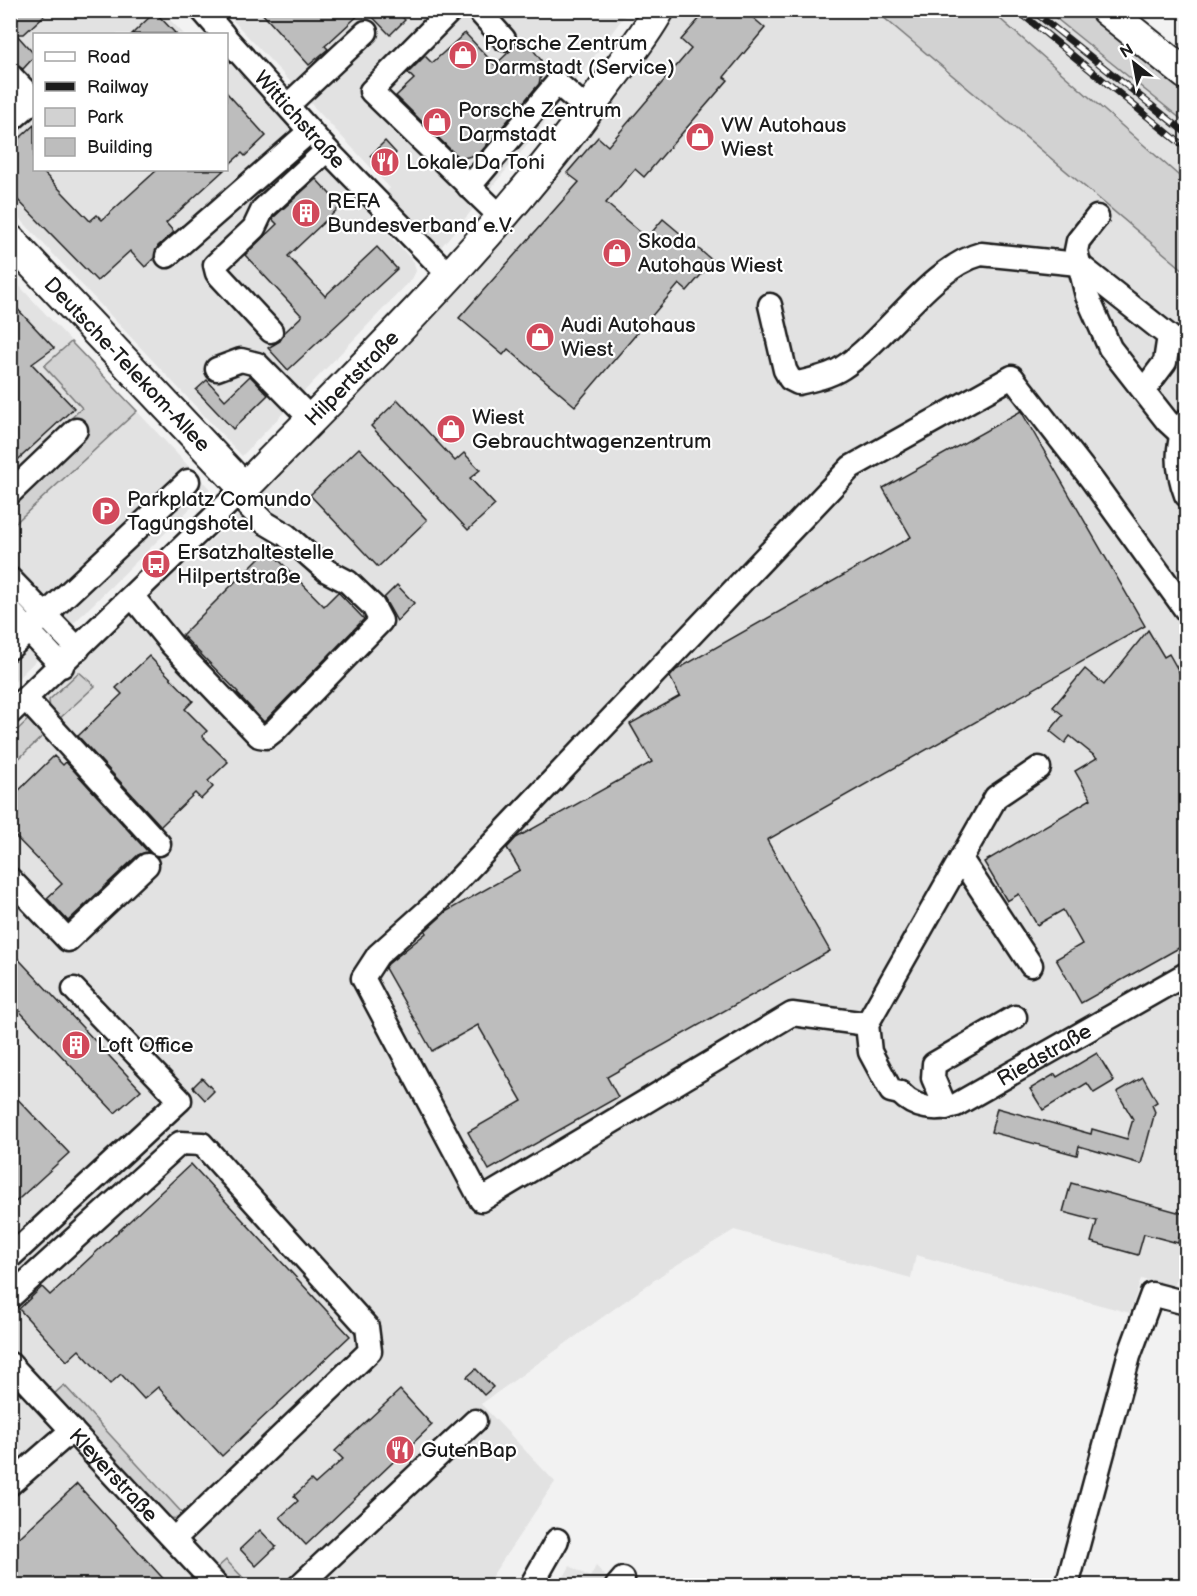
<svg xmlns="http://www.w3.org/2000/svg" width="1197" height="1596" font-family="'Balsamiq Sans',sans-serif">
<style>
.built{fill:#e2e2e2}
.green{fill:#d2d2d2;stroke:#777;stroke-width:1.5}
.building{fill:#bdbdbd;stroke:#1c1c1c;stroke-width:1.5}
.lines{fill:none;stroke-linecap:round;stroke-linejoin:round}
.minor-casing{stroke:#1c1c1c;stroke-width:27}
.major-casing{stroke:#1c1c1c;stroke-width:34}
.minor{stroke:#fff;stroke-width:22}
.major{stroke:#fff;stroke-width:30}
.rail-casing{stroke:#1c1c1c;stroke-width:7}
.rail{stroke:#fff;stroke-width:4.5;stroke-dasharray:14;stroke-linecap:butt}
.labels{text-anchor:middle;stroke-width:4.5;stroke-linejoin:round;paint-order:stroke}
.poi-label{font-size:21px;fill:#1c1c1c;stroke:#fff;text-anchor:start}
.street-label{font-size:21px;fill:#1c1c1c;stroke:#fff}
</style>
<rect width="100%" height="100%" fill="#f2f2f2"/>
<filter id="ink" filterUnits="userSpaceOnUse"><feTurbulence type="fractalNoise" baseFrequency=".0167" numOctaves="2"/><feDisplacementMap in="SourceGraphic" scale="12" xChannelSelector="R" yChannelSelector="G"/><feConvolveMatrix kernelMatrix="1 2 1 2 8 2 1 2 1" color-interpolation-filters="sRGB"/></filter>
<g filter="url(#ink)">
<g class="built">
<polygon points="11,11 161,11 184,34 34,34 34,170 226,170 227,60 414,262 416,271 412,279 242,456 11,209"/>
<polygon points="224,11 628,11 534,137 441,247 431,241 385,193 390,188"/>
<polygon points="678,11 876,11 1186,272 1186,1247 1174,1288 1141,1279 1130,1313 916,1255 911,1278 734,1230 670,1269 481,1404 555,1482 486,1585 11,1586 11,723 255,500 429,321 575,151"/>
<polygon points="991,11 1047,11 1186,122 1186,182"/>
<polygon points="11,277 210,489 11,685"/>
<polygon points="570,1566 590,1577 596,1566 614,1585 559,1586"/>
</g>
<g class="green">
<polygon points="876,11 991,11 1186,182 1186,272"/>
<polygon points="1047,11 1084,11 1186,93 1186,123"/>
<polygon points="71,342 137,411 11,527 11,475 82,408 44,366"/>
<polygon points="79,672 95,686 58,720 50,711 49,700"/>
<polygon points="34,714 49,730 11,766 11,736"/>
<polygon points="64,1385 185,1516 182,1519 169,1518 54,1394"/>
<polygon points="226,1560 250,1585 233,1585 218,1567"/>
</g>
<g class="building">
<polygon points="10,10 50,10 24,34 16,34 34,54 34,57 23,69 10,62"/>
<polygon points="259,10 364,10 325,46 328,49 309,65"/>
<polygon points="366,10 396,10 405,20 390,35"/>
<polygon points="707,10 744,10 765,28 724,77 728,80 644,177 635,169 606,203 647,238 663,219 713,261 687,291 679,284 575,406 508,349 503,355 459,318 579,182 567,173 598,137 608,146 691,49 681,40"/>
<polygon points="155,12 176,34 132,34"/>
<polygon points="465,33 495,65 524,38 541,60 542,71 539,84 479,154 460,159 396,96 414,79 408,73 425,56 432,63"/>
<polygon points="226,92 266,136 245,156 242,153 226,167"/>
<polygon points="34,125 34,170 41,170 90,221 97,215 102,220 157,170 224,170 166,223 174,232 158,246 154,258 145,267 130,251 97,281 10,192 10,147"/>
<polygon points="385,141 396,153 382,169 370,156"/>
<polygon points="316,179 341,206 288,256 325,296 377,247 397,269 288,370 268,348 280,341 284,333 302,316 245,255 277,224 273,220 274,217"/>
<polygon points="10,301 54,348 32,364 74,408 10,467"/>
<polygon points="250,376 268,395 233,429 196,390 207,380 225,400"/>
<polygon points="398,400 455,461 464,453 480,470 470,478 495,505 468,530 371,426"/>
<polygon points="1021,411 1145,626 767,840 830,951 607,1077 618,1097 489,1170 468,1132 522,1101 478,1025 432,1051 385,968 388,964 426,933 425,931 447,911 520,870 507,848 516,838 652,762 630,724 680,696 670,677 676,670 911,537 883,488"/>
<polygon points="359,448 427,520 378,567 310,495"/>
<polygon points="268,549 324,606 338,592 364,619 264,722 237,693 238,692 182,635"/>
<polygon points="397,585 414,603 397,621 384,598"/>
<polygon points="1148,630 1164,657 1169,654 1186,684 1186,944 1081,1003 1056,959 1082,944 1063,910 1037,925 1019,894 1007,901 984,862 1091,799 1075,771 1097,758 1070,736 1065,743 1050,731 1063,715 1053,707 1085,669 1104,685"/>
<polygon points="149,656 193,701 185,709 207,731 202,736 228,762 208,781 213,787 201,799 195,793 161,826 78,736 122,694 116,688"/>
<polygon points="54,756 63,765 66,762 148,852 138,855 68,921 47,898 62,884 10,831 10,799"/>
<polygon points="10,950 141,1090 115,1113 10,1001"/>
<polygon points="1097,1053 1114,1081 1094,1093 1087,1083 1043,1110 1030,1089 1055,1074 1057,1077"/>
<polygon points="1143,1077 1157,1102 1152,1105 1155,1112 1141,1164 1079,1146 1077,1155 991,1132 997,1108 1091,1134 1092,1129 1127,1139 1133,1119 1117,1092"/>
<polygon points="202,1078 214,1091 205,1100 193,1087"/>
<polygon points="10,1091 69,1153 10,1207"/>
<polygon points="191,1164 350,1336 222,1456 158,1387 144,1399 121,1374 110,1384 79,1350 67,1361 19,1309 42,1287 50,1295"/>
<polygon points="1071,1183 1185,1214 1178,1243 1144,1234 1138,1255 1091,1242 1097,1221 1063,1212"/>
<polygon points="476,1369 493,1387 484,1395 467,1377"/>
<polygon points="400,1390 432,1425 306,1545 280,1517 298,1501 294,1496 311,1480 315,1484 343,1459 335,1451"/>
<polygon points="77,1484 170,1586 10,1586 10,1546"/>
<polygon points="260,1530 276,1547 256,1566 240,1549"/>
</g>
<g class="lines">
<g class="minor-casing">
<g id="minor">
<polyline points="202,10 223,34"/>
<polyline points="451,10 371,91 501,217"/>
<polyline points="478,10 504,39"/>
<path id="s1" d="M226 38 327 150 449 275"/>
<polyline points="10,75 34,100 10,121"/>
<polyline points="288,105 366,32"/>
<polyline points="469,187 557,83 588,110"/>
<polyline points="1097,217 1078,241 1076,251 1087,296 1110,348 1167,421 1181,434"/>
<polyline points="167,256 310,131"/>
<path d="M770 305 785 370 790 379 798 383C812 380 830 376 842 368 887 339 931 267 981 254L1078 264 1169 336 1165 362 1144 390"/>
<polyline points="271,331 217,273 215,265 254,228 263,209 327,150"/>
<polyline points="217,369 241,360 257,364 312,420"/>
<path d="M1186 421C1176 447 1176 469 1186 495"/>
<polyline points="10,493 76,430"/>
<polyline points="10,579 78,649"/>
<polyline points="133,597 172,645 259,736 266,737 275,730 381,621 373,606 348,582 327,571 286,535 264,522 237,495"/>
<polyline points="10,611 62,666"/>
<polyline points="10,648 188,481"/>
<polyline points="26,699 159,844"/>
<polyline points="10,713 244,488"/>
<polyline points="961,859 1031,965"/>
<polyline points="10,879 68,940 147,865"/>
<polyline points="867,1024 792,1014 481,1200 363,978 378,955 435,904 851,467 1012,377 1092,480 1186,610"/>
<polyline points="900,1093 891,1091 870,1052 867,1024 996,797 1039,768"/>
<path id="s2" d="M900 1093C915 1109 936 1111 956 1105L1186 974"/>
<polyline points="946,1108 933,1078 934,1064 1015,1017"/>
<polyline points="10,1257 180,1100 74,989"/>
<polyline points="10,1297 180,1143 202,1144 367,1327 370,1351 174,1539"/>
<path id="s3" d="M10 1364 217 1586"/>
<polyline points="10,1484 72,1430"/>
<polyline points="299,1586 475,1421"/>
<polyline points="531,1586 557,1540"/>
<polyline points="617,1586 623,1579"/>
<polyline points="1067,1586 1129,1356 1152,1294 1186,1303"/>
</g>
</g>
<g class="major-casing">
<g id="major">
<polyline points="1106,10 1186,74"/>
<path id="s4" d="M10 240 244 488C367 362 495 239 598 96 618 68 642 41 659 10"/>
</g>
</g>
<use href="#minor" class="minor"/>
<use href="#major" class="major"/>
<g class="rail-casing">
<g id="rail">
<polyline points="1017,10 1186,148"/>
<polyline points="1032,10 1186,133"/>
</g>
</g>
<use href="#rail" class="rail"/>
</g>
</g>
<defs>
<g id="shop-disc" transform="scale(1.5)"><circle r="9.5" fill="#d1495b" stroke="#fff"/><path d="M-5-2.5h2.3a2.7 3.5 0 0 1 5.4 0H5L5.5 6h-11ZM-1.5-2.5h3a1.5 2.3 0 0 0-3 0Z" fill="#fff"/></g>
<g id="restaurant-disc" transform="scale(1.5)"><circle r="9.5" fill="#d1495b" stroke="#fff"/><path d="M-5-6h1v4h1v-4h1v4h1v-4h1v5L-1.5 .5V6h-2V.5L-5-1ZM5-6V6H3V1.5H1.5Q1.5-4 5-6Z" fill="#fff"/></g>
<g id="building-disc" transform="scale(1.5)"><circle r="9.5" fill="#d1495b" stroke="#fff"/><path d="M-4-6H4V6H1V3H-1V6H-4ZM-2.5-4.3h1.7v1.8h-1.7ZM.8-4.3h1.7v1.8H.8ZM-2.5-1h1.7V.8h-1.7ZM.8-1h1.7V.8H.8Z" fill="#fff"/></g>
<g id="parking-disc" transform="scale(1.5)"><circle r="9.5" fill="#d1495b" stroke="#fff"/><path d="M-3.5-5.5H1a3.5 3.5 0 0 1 0 7H-1V5.5H-3.5ZM-1-3.4V-.6H.8a1.4 1.4 0 0 0 0-2.8Z" fill="#fff"/></g>
<g id="bus-disc" transform="scale(1.5)"><circle r="9.5" fill="#d1495b" stroke="#fff"/><path d="M-5-6H5V4H4V6H2V4H-2V6H-4V4H-5ZM-3.5-4V0h7V-4ZM-3.5 1.2v1.5H-2V1.2ZM2 1.2v1.5H3.5V1.2Z" fill="#fff"/></g>
</defs>
<g fill-rule="evenodd">
<use href="#shop-disc" x="463" y="55"/>
<use href="#shop-disc" x="437" y="122"/>
<use href="#shop-disc" x="700" y="137"/>
<use href="#restaurant-disc" x="385" y="162"/>
<use href="#building-disc" x="306" y="213"/>
<use href="#shop-disc" x="617" y="253"/>
<use href="#shop-disc" x="540" y="337"/>
<use href="#shop-disc" x="451" y="429"/>
<use href="#parking-disc" x="106" y="511"/>
<use href="#bus-disc" x="156" y="564"/>
<use href="#building-disc" x="76" y="1045"/>
<use href="#restaurant-disc" x="400" y="1450"/>
</g>
<g class="labels">
<g class="poi-label">
<text x="484" y="50">Porsche Zentrum<tspan x="484" dy="24">Darmstadt (Service)</tspan></text>
<text x="458" y="117">Porsche Zentrum<tspan x="458" dy="24">Darmstadt</tspan></text>
<text x="721" y="132">VW Autohaus<tspan x="721" dy="24">Wiest</tspan></text>
<text x="406" y="169">Lokale Da Toni</text>
<text x="327" y="208">REFA<tspan x="327" dy="24">Bundesverband e.V.</tspan></text>
<text x="638" y="248">Skoda<tspan x="638" dy="24">Autohaus Wiest</tspan></text>
<text x="561" y="332">Audi Autohaus<tspan x="561" dy="24">Wiest</tspan></text>
<text x="472" y="424">Wiest<tspan x="472" dy="24">Gebrauchtwagenzentrum</tspan></text>
<text x="127" y="506">Parkplatz Comundo<tspan x="127" dy="24">Tagungshotel</tspan></text>
<text x="177" y="559">Ersatzhaltestelle<tspan x="177" dy="24">Hilpertstraße</tspan></text>
<text x="97" y="1052">Loft Office</text>
<text x="421" y="1457">GutenBap</text>
</g>
<g class="street-label">
<text dy="7" stroke="none"><textPath href="#s1" startOffset="110">Wittichstraße</textPath></text>
<text dy="7" stroke="none"><textPath href="#s4" startOffset="171">Deutsche-Telekom-Allee</textPath></text>
<text dy="7" stroke="none"><textPath href="#s4" startOffset="495">Hilpertstraße</textPath></text>
<text dy="7" stroke="none"><textPath href="#s2" startOffset="162">Riedstraße</textPath></text>
<text dy="7" stroke="none"><textPath href="#s3" startOffset="152">Kleyerstraße</textPath></text>
</g>
</g>
<rect width="1197" height="1596" fill="none" stroke="#fff" stroke-width="36"/>
<rect x="18" y="18" width="1161" height="1560" fill="none" stroke="#1c1c1c" stroke-width="2" filter="url(#ink)"/>
<rect x="33" y="33" width="195" height="138" fill="#ffffff" stroke="#a4a4a4" stroke-width="1.5"/>
<rect x="45" y="52" width="30" height="9" fill="#ffffff" stroke="#a4a4a4" stroke-width="1.5"/>
<text x="87" y="63" font-size="18" fill="#1c1c1c">Road</text>
<rect x="45" y="82" width="30" height="9" fill="#1c1c1c" stroke="#a4a4a4" stroke-width="1.5"/>
<text x="87" y="93" font-size="18" fill="#1c1c1c">Railway</text>
<rect x="45" y="108" width="30" height="18" fill="#d2d2d2" stroke="#a4a4a4" stroke-width="1.5"/>
<text x="87" y="123" font-size="18" fill="#1c1c1c">Park</text>
<rect x="45" y="138" width="30" height="18" fill="#bdbdbd" stroke="#a4a4a4" stroke-width="1.5"/>
<text x="87" y="153" font-size="18" fill="#1c1c1c">Building</text>
<g transform="translate(1134 63) rotate(329)" stroke="#ffffff" stroke-width="4.5" paint-order="stroke">
<path d="M0-4.5L10 22L0 15L-10 22Z" fill="#1c1c1c"/>
<text y="-9" font-size="16" font-weight="bold" text-anchor="middle" fill="#1c1c1c">N</text>
</g>
</svg>
